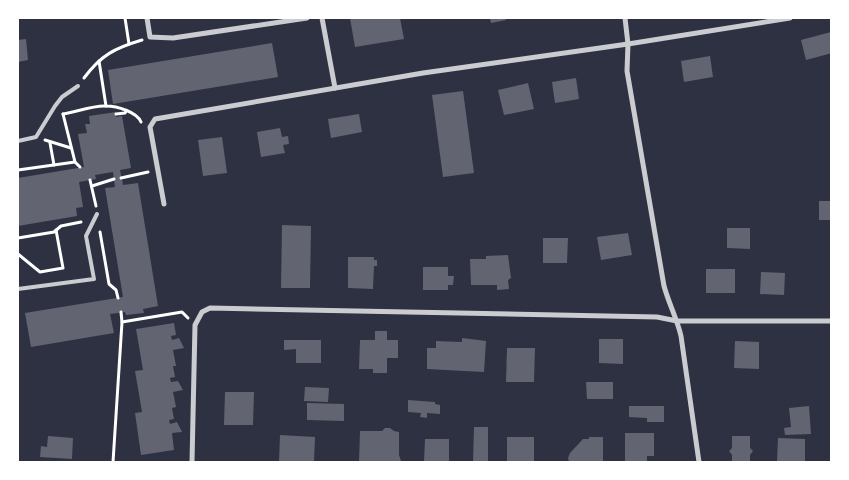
<svg xmlns="http://www.w3.org/2000/svg" width="849" height="480" font-family="Raleway,sans-serif">
<style>
.building{fill:#626471}
.lines{fill:none;stroke-linecap:round;stroke-linejoin:round}
.path{stroke:#fff;stroke-width:3}
.service{stroke:#caccd0;stroke-width:4}
.minor{stroke:#caccd0;stroke-width:5}
</style>
<rect width="100%" height="100%" fill="#2d3142"/>
<g class="building">
<polygon points="350,18 400,18 404,39 355,47"/>
<polygon points="490,18 506,18 506,20 491,23"/>
<polygon points="831,32 832,53 806,60 801,40"/>
<polygon points="26,39 28,60 18,62 18,40"/>
<polygon points="272,43 278,77 113,104 108,70"/>
<polygon points="710,56 713,77 684,82 681,61"/>
<polygon points="576,78 579,99 555,103 552,82"/>
<polygon points="528,83 534,109 504,115 498,90"/>
<polygon points="463,91 474,173 443,177 432,95"/>
<polygon points="116,112 116,117 122,116 131,168 120,170 123,185 138,183 158,306 143,309 144,313 126,315 125,312 110,314 114,333 31,347 25,313 123,297 105,188 115,187 113,172 95,175 96,179 79,182 83,207 76,208 77,216 18,226 18,178 84,167 78,134 87,133 85,124 90,124 89,116"/>
<polygon points="359,114 362,132 331,138 328,119"/>
<polygon points="280,128 282,137 288,136 289,144 283,145 285,153 261,157 257,132"/>
<polygon points="222,137 227,173 203,176 198,140"/>
<rect x="819" y="201" width="13" height="19"/>
<polygon points="282,225 311,226 310,288 281,288"/>
<polygon points="727,228 750,228 750,249 727,248"/>
<polygon points="628,233 632,255 601,260 597,237"/>
<polygon points="543,238 568,238 567,263 543,263"/>
<polygon points="508,255 511,278 508,280 509,289 497,290 497,285 471,285 470,259 486,259 486,256"/>
<polygon points="348,257 374,257 374,260 377,260 377,266 374,266 373,289 348,288"/>
<polygon points="423,267 448,267 448,276 454,276 453,285 448,285 448,290 423,290"/>
<rect x="706" y="269" width="29" height="24"/>
<polygon points="761,272 785,273 784,295 760,294"/>
<polygon points="174,323 176,335 171,336 172,340 179,338 184,348 173,350 176,366 173,366 175,377 170,378 171,382 178,381 183,390 173,392 176,407 172,408 174,419 169,420 170,424 177,422 182,432 172,433 174,450 141,455 135,413 142,412 135,371 143,370 136,329"/>
<polygon points="375,331 387,331 387,340 398,340 398,358 387,358 387,373 373,373 373,369 359,369 360,340 375,340"/>
<polygon points="462,338 486,341 484,372 427,369 427,348 436,348 436,341 462,342"/>
<polygon points="599,339 623,339 623,364 599,363"/>
<polygon points="284,340 321,340 321,363 296,363 296,349 284,350"/>
<polygon points="735,341 759,342 759,369 734,368"/>
<polygon points="507,348 535,348 534,382 506,382"/>
<polygon points="586,382 613,382 613,399 587,399"/>
<polygon points="305,387 329,388 328,402 304,401"/>
<polygon points="225,392 254,392 253,425 224,425"/>
<polygon points="408,400 435,402 435,404 440,405 440,414 427,413 427,418 420,417 421,413 408,412"/>
<polygon points="307,403 344,404 344,421 307,420"/>
<polygon points="629,406 664,406 664,422 647,422 647,418 629,417"/>
<polygon points="809,406 811,434 785,435 784,428 791,427 789,408"/>
<polygon points="474,427 488,427 488,462 473,462"/>
<polygon points="385,428 390,428 394,431 399,432 399,455 401,461 400,462 359,462 360,431 382,431"/>
<polygon points="625,433 654,433 654,456 647,456 647,462 625,462"/>
<polygon points="280,435 315,437 314,462 279,462"/>
<polygon points="48,436 73,438 72,459 40,457 41,446 47,447"/>
<polygon points="732,436 750,436 750,448 753,451 750,455 750,462 732,462 732,455 729,451 732,448"/>
<rect x="507" y="437" width="27" height="25"/>
<polygon points="589,437 603,437 603,462 569,462 568,458 570,453 583,439 589,439"/>
<polygon points="778,438 805,439 805,462 777,461"/>
<polygon points="425,439 449,439 449,462 424,462"/>
</g>
<g class="lines">
<g class="path">
<polyline points="125,18 129,44"/>
<polyline points="99,61 106,106"/>
<path d="M84 78C101 55 115 48 142 40"/>
<path d="M63 114C76 112 94 105 106 106 117 106 137 112 141 122"/>
<polyline points="63,114 75,162 80,167"/>
<polyline points="116,114 125,113 126,111"/>
<polyline points="45,140 71,148"/>
<polyline points="50,143 54,165"/>
<polyline points="18,170 75,162"/>
<polyline points="121,178 148,172"/>
<polyline points="90,180 96,206"/>
<polyline points="92,186 114,179"/>
<polyline points="100,232 109,284 116,290 118,298"/>
<polyline points="18,238 54,232 61,226 81,222"/>
<polyline points="18,254 40,272 63,268 56,230"/>
<polyline points="122,322 182,312 188,318"/>
<polyline points="113,462 122,322 121,312"/>
</g>
<g class="service">
<polyline points="18,141 36,137 55,106 62,97 78,86"/>
<polyline points="18,289 94,279 86,236 97,214"/>
</g>
<g class="minor">
<polyline points="147,18 150,37 173,38 307,18"/>
<polyline points="322,18 335,88"/>
<path d="M625 18 628 44 627 71 664 286C669 304 677 319 681 336L699 462"/>
<polyline points="164,204 150,127 155,119 423,73 628,44 790,18"/>
<polyline points="192,462 195,325 202,312 210,308 657,317 677,321 832,321"/>
</g>
</g>
<rect width="849" height="480" fill="none" stroke="#ffffff" stroke-width="38"/>
</svg>
